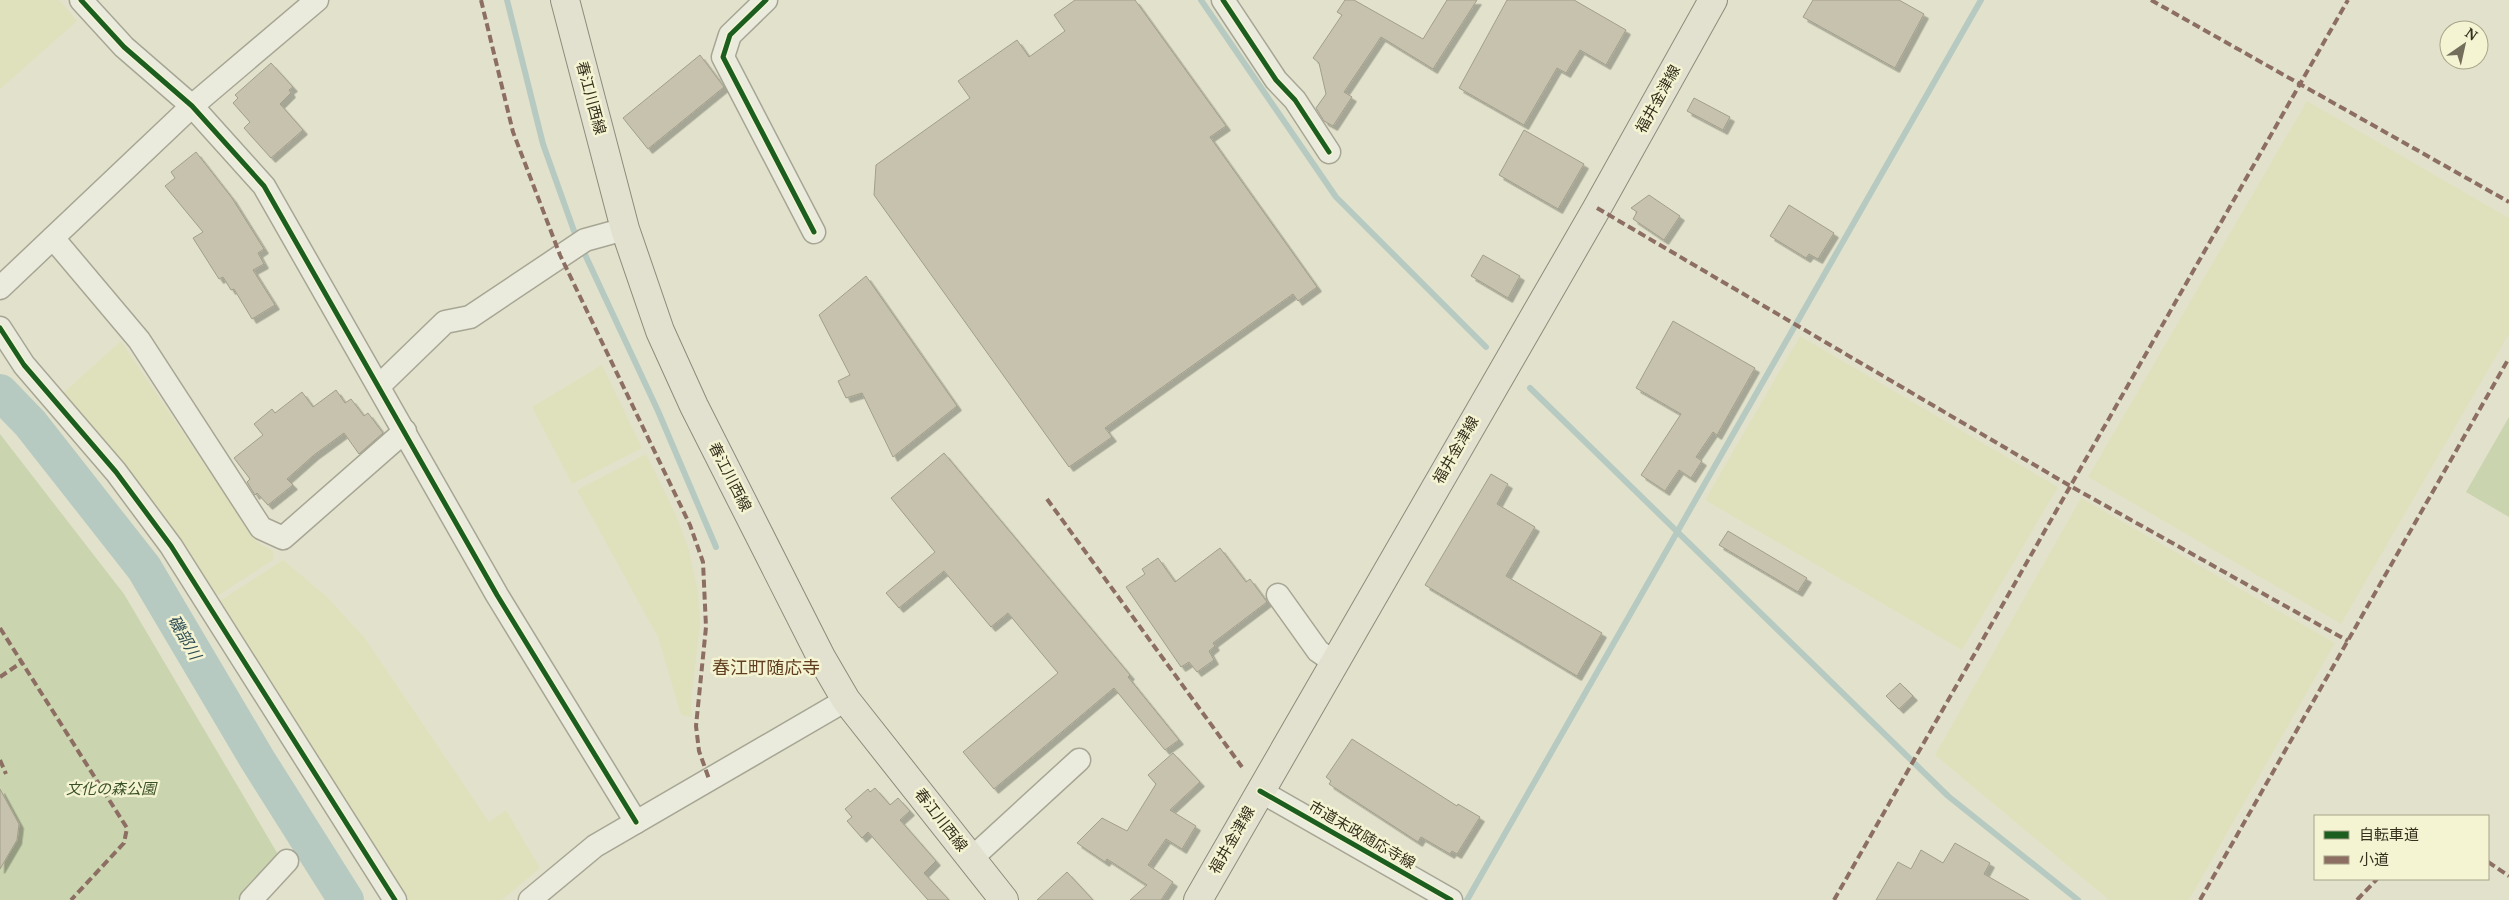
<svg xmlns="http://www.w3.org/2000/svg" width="2509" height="900" font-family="'Noto Serif','Noto Sans JP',serif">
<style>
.farmland{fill:#dfe1bd}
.green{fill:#cad4af}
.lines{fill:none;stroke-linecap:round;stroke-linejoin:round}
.stream{stroke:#b7cac2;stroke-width:6}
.river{stroke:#b7cac2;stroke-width:36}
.building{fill:#c6c2ad;stroke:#a29e8b;filter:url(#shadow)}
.minor-casing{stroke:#a7a695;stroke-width:25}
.major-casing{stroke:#8d8b7c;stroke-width:30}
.minor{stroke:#eaeadd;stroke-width:22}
.major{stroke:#e2e1cf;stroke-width:28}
.quiet{stroke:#8d6e63;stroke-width:4;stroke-dasharray:8 4;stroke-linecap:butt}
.cycleway-casing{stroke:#f4f3d2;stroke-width:8}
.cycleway{stroke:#1b5e20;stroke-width:5}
.labels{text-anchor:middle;stroke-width:5;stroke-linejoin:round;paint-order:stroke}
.street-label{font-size:15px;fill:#35301e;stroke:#f4f3d2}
.park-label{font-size:15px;font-style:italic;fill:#3a5125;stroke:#f4f3d2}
.water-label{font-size:16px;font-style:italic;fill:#2e4d55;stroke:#f4f3d2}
.quarter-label{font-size:18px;fill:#603e1f;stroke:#f4f3d2}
</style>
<defs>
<filter id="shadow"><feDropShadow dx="4.5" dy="4.5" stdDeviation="0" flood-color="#0004"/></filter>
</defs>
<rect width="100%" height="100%" fill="#e2e2cc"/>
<g class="farmland">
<polygon points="0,0 59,0 77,21 0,89"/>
<polygon points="2307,101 2509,218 2509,334 2341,624 2088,477"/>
<polygon points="1800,336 2058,487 1962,650 1705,500"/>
<polygon points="121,341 257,542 273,551 273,560 216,597 63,393"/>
<polygon points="602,365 642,448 572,484 532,407"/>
<polygon points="646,454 675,513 688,547 698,591 700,625 691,701 692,717 681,715 658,637 577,490"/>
<polygon points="2081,498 2335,643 2189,900 2109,900 1935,755"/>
<polygon points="283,560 326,596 364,637 489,822 506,810 540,868 502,900 407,900 218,602"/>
</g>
<g class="green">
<polygon points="2509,417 2509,517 2466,492"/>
<polygon points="0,434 124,594 279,856 237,900 0,900"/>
</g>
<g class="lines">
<g class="stream">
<polyline points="507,0 543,144 574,231 658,411 716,547"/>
<polyline points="1201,0 1336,197 1486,347"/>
<polyline points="1530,388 1948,796 2078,900"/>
<polyline points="1467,900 1981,0"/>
</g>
<polyline class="river" points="0,392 30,423 144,568 257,759 346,900"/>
</g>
<g class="building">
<polygon points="1075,0 1135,0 1226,126 1210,137 1317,287 1298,301 1293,294 1105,428 1112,437 1069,467 874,195 876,165 970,98 958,81 1017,40 1029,57 1065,31 1054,15"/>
<polygon points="1345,0 1354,0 1423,39 1447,0 1477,0 1433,69 1381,37 1344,92 1352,97 1333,126 1324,121 1316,108 1326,94 1319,63 1313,58 1342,15 1337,12"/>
<polygon points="1507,0 1574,0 1626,30 1606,65 1580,50 1566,73 1557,68 1524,125 1459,88"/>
<polygon points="1813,0 1899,0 1924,14 1895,68 1803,17"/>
<polygon points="700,55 724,87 648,149 623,118"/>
<polygon points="271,63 293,87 289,90 291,93 280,104 303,130 271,158 244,128 250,122 233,103 238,98 235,95"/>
<polygon points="1694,98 1730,117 1723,130 1687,111"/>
<polygon points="1524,130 1584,164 1558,209 1499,175"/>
<polygon points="196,152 232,198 264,249 258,253 264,264 253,270 275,305 252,319 234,289 231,290 223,277 219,279 193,238 203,232 165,186 175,178 171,172"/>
<polygon points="1649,195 1680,216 1664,240 1633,219 1637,212 1631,208"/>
<polygon points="1789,205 1834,233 1818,259 1809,254 1806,258 1770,236"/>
<polygon points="1483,255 1520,276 1508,298 1471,276"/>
<polygon points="866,276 957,406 893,457 862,393 846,398 838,381 850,375 819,315"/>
<polygon points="1673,321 1755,368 1717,435 1713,432 1696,457 1702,461 1691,478 1679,470 1665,491 1641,475 1681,414 1636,388"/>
<polygon points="336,390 345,403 351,399 364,416 368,413 383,433 359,454 344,433 314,455 287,479 293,485 268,505 257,493 255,495 247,482 250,479 234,458 263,435 254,424 272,409 275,413 302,392 313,407"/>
<polygon points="944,453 1130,675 1128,677 1179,740 1165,750 1114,688 994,789 963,752 1058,673 1008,613 991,627 944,571 899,608 886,593 935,552 891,498"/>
<polygon points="1491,474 1508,484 1497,504 1535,527 1506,576 1602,633 1577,676 1425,585"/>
<polygon points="1728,531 1807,578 1798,592 1719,545"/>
<polygon points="1220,548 1246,582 1250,579 1267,602 1213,643 1215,646 1209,651 1214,660 1197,672 1189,662 1181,667 1126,587 1145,574 1142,569 1158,558 1175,582"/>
<polygon points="1900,683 1913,696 1899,709 1886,696"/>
<polygon points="1352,739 1457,806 1458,804 1480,817 1457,854 1452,851 1450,854 1421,837 1418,842 1329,784 1331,781 1326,777"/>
<polygon points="1173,753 1200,782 1170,810 1196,826 1182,849 1166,839 1148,865 1173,882 1161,900 1130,900 1147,885 1107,859 1105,862 1077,843 1102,818 1127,831 1156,784 1148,775"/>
<polygon points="875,788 890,805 898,798 910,811 900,820 936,861 924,873 949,900 928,900 868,832 862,838 847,821 852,817 845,809 868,789 870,792"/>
<polygon points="0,789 19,824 17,840 0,869"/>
<polygon points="1955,843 1990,863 1984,874 2029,900 1876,900 1898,862 1911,869 1921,850 1943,863"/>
<polygon points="1067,872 1093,900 1037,900"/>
</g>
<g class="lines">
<g class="minor-casing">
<g id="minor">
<polyline points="81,0 124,47 192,106 264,186 497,595 636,822"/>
<polyline points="766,0 730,35 723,57 814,232"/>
<polyline points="1223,0 1276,80 1295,100 1329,152"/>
<polyline points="53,238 139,340 261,528 283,538 405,431"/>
<polyline points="0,288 192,106 317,0"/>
<polyline points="0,328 24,365 116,472 171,546 395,900"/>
<polyline points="379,386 445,322 470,317 585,240 625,229"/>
<polyline points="1278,595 1318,651 1334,662"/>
<polyline points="1260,791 1451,900"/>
<polyline points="971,859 1079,760"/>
<polyline points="251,900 287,861"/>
<polyline points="530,900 595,846 846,700"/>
</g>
</g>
<g class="major-casing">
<g id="major">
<polyline points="565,0 625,229 660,331 694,406 821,657 846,700 1004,900"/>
<polyline points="1198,900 1597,208 1713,0"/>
</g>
</g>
<use href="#minor" class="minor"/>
<use href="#major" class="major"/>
<g class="quiet">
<polyline points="481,0 513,132 560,255 690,525 703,562 706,627 696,726 699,751 709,779"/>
<polyline points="2151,0 2509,202"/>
<polyline points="1597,208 2072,487 2348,641"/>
<polyline points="1047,499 1242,767"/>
<polyline points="0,628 127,828 124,843 71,900"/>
<polyline points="0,677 22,662"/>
<polyline points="0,760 6,774"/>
<polyline points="2488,862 2509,876"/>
<polyline points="1834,900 2348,0"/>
<polyline points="2200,900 2509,358"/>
<polyline points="2357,900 2377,879"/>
</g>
<g class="cycleway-casing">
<g id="cycleway">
<polyline points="81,0 124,47 192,106 264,186 497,595 636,822"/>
<polyline points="766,0 730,35 723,57 814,232"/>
<polyline points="1223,0 1276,80 1295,100 1329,152"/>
<polyline points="0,328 24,365 116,472 171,546 395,900"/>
<polyline points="1260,791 1451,900"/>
</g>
</g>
<use href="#cycleway" class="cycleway"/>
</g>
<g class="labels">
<g class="street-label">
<text transform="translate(591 98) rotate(75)" y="5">春江川西線</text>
<text transform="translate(1658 99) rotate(-61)" y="5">福井金津線</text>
<text transform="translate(1456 450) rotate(-60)" y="5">福井金津線</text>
<text transform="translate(730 477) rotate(63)" y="5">春江川西線</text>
<text transform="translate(941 820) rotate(52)" y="5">春江川西線</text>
<text transform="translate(1362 835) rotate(30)" y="5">市道末政随応寺線</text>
<text transform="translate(1232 840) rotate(-60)" y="5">福井金津線</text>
</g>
<g class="park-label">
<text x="111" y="794">文化の森公園</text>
</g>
<g class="water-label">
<text transform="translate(185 637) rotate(60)" y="6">磯部川</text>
</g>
<g class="quarter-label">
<text x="766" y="674">春江町随応寺</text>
</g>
</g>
<rect x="2314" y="815" width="175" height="65" fill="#f4f3d2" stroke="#a8a58a"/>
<rect x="2324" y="831" width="25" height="8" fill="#1b5e20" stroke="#a8a58a"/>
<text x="2359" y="840" font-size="15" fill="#35301e">自転車道</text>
<rect x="2324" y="856" width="25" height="8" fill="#8d6e63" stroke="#a8a58a"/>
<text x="2359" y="865" font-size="15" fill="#35301e">小道</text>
<g transform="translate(2464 45) rotate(34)"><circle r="24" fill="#f4f3d2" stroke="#a8a58a"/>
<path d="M0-4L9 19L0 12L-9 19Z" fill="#726e5b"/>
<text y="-8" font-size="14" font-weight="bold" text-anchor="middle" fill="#35301e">N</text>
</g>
</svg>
